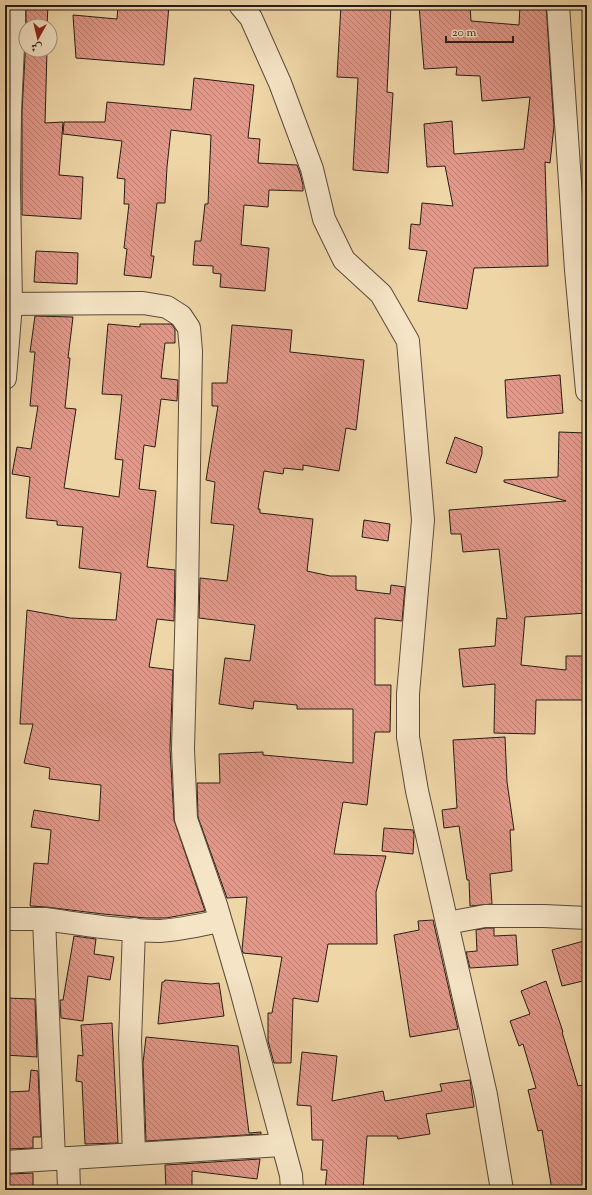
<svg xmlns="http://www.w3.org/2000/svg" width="592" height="1195" font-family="'Sorts Mill Goudy',Amiri,serif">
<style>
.building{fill:url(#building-back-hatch);stroke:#271c15}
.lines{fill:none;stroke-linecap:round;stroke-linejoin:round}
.minor-casing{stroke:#594a3a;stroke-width:24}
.minor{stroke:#f5e4c6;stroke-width:22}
</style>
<defs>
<pattern id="building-back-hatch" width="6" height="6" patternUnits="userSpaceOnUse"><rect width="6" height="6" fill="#e3998a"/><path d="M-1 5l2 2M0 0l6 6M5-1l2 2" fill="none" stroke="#b87c70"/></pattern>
</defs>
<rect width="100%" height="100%" fill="#efd6a7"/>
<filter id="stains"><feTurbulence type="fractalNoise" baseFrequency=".005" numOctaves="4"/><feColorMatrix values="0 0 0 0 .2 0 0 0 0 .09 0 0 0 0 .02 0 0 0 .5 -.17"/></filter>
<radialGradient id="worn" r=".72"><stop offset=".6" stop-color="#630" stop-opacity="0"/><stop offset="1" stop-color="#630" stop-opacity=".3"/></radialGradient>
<g class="building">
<polygon points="26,5 48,5 47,26 26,26"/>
<polygon points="118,5 169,5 164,65 76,58 73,15 117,19"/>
<polygon points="341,5 391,5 387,92 393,93 388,173 353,170 358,78 337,77"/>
<polygon points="419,5 470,5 471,21 519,25 520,5 546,5 554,126 550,163 545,162 548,266 474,268 467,309 418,301 427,251 409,249 411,224 420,225 422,203 453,206 445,166 427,167 424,124 452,121 454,154 524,149 530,97 482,101 480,76 456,75 457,67 424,69"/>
<polygon points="26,37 26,50 47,50 45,123 63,122 59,175 83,177 81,219 22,215 22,112"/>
<polygon points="194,78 254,85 248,138 260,139 258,163 297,165 300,173 303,185 303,191 269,190 268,207 244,205 241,245 269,248 265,291 220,287 221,274 213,273 213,266 193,265 195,241 201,241 205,204 208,204 211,135 171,130 167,167 165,203 157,203 151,256 154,256 151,278 124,275 127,249 124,248 129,204 124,204 125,179 117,178 122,141 63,134 64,122 105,122 107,102 191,110"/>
<polygon points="36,251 78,253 77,284 34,282"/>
<polygon points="35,316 73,317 68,358 70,358 65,408 76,409 64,488 119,497 123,460 115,459 122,395 102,394 108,324 140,327 140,324 171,324 175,329 175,343 165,343 161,378 178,380 177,401 161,399 155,447 144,445 139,489 156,491 147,567 175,570 174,621 157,619 149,667 173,670 170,749 174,820 205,911 166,918 146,918 103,914 46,907 30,906 34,863 48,864 51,830 31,827 34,810 99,821 101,785 49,779 50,768 24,763 33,724 20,724 27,610 70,618 116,620 121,573 79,568 83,527 57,525 57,521 26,518 30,477 12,474 17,447 31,449 38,406 30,406 35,352 30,352"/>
<polygon points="232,325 292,330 290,352 364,360 356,430 346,428 339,471 303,465 303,470 284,468 283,474 264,471 258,509 260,509 260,513 313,519 307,571 330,576 356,576 356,590 390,594 391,585 405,587 402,621 375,618 375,685 391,685 390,732 375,732 367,805 343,802 334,854 386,856 376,892 377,944 328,944 318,1002 293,998 291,1063 274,1063 268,1041 268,1013 272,1013 282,957 243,953 242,950 247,897 227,898 198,817 197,783 220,783 219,754 263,752 263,755 353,763 353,709 297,709 297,705 254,701 253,709 219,704 225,658 250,661 255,625 199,618 200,578 227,581 234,525 211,523 215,482 206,480 218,406 212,406 212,383 227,383"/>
<polygon points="560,375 563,413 507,418 505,380"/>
<polygon points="559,432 587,433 587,613 525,617 521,665 566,670 566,656 587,656 587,700 536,700 535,734 494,733 495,684 463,687 459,649 495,646 497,618 507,619 499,549 463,552 461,534 451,534 449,510 566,501 504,482 504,480 558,477"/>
<polygon points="455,437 482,447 482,454 476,473 446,463"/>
<polygon points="364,520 390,524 388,541 362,537"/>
<polygon points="505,737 507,782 514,830 510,830 512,871 490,874 492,904 470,906 469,880 467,880 459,826 444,828 442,810 457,808 453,740"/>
<polygon points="384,828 413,830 414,835 413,854 382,851"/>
<polygon points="433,920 458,1029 410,1037 394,935 419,930 418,921"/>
<polygon points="486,928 494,928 494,936 516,935 518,965 470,968 466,952 477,951 476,930"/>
<polygon points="74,936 96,939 94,954 114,957 110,980 88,976 83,1021 61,1018 60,1000 63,1000"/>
<polygon points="587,940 587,980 562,986 552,950"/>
<polygon points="165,980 211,984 219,983 224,1016 158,1024 162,982 164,982"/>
<polygon points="546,981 563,1032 562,1032 578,1086 587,1084 586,1190 552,1190 542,1130 538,1131 528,1090 536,1088 523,1044 519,1046 510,1021 530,1014 521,991"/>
<polygon points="5,998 35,999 37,1057 5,1055"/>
<polygon points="112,1023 118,1143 85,1144 82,1082 76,1081 78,1055 83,1056 81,1025"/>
<polygon points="146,1037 238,1046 249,1133 261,1132 261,1134 146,1141 143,1063"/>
<polygon points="302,1052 337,1056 332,1101 383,1091 385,1101 442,1091 440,1084 470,1080 474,1107 426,1114 430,1134 398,1139 397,1136 367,1136 363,1190 325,1190 327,1170 321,1170 323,1140 312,1140 311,1106 297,1105"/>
<polygon points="31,1070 38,1071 41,1137 33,1137 33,1148 8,1149 8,1092 29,1091"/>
<polygon points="260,1159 257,1179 192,1171 192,1190 166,1190 165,1165"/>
<polygon points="33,1173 33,1190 9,1190 9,1174"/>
</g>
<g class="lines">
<g class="minor-casing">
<g id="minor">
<polyline points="240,5 251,18 280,83 312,169 324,219 344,260 381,294 408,341 423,520 408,694 408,737 417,791 486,1095 502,1190"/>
<polyline points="558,5 576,270 587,391"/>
<polyline points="5,304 143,303 167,307 181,316 189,328 191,351 189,465 187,598 183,749 186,819 216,905 241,990 291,1175 292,1190"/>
<polyline points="5,378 11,304 9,186 10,112 14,26 14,5"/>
<polyline points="5,919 44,919"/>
<polyline points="447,923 485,916 544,916 587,918"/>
<polyline points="134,929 130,1042 134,1154"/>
<polyline points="68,1158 69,1190"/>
<path d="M54 1159 44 919C82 924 121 931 160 931 180 930 201 925 220 921"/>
<polyline points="5,1162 282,1145"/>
</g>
</g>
<use href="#minor" class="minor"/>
</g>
<rect width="592" height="1195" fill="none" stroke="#efd6a7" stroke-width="20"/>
<rect x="6" y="6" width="580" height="1183" fill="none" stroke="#271c15" stroke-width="2"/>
<rect x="10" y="10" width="572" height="1175" fill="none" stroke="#271c15"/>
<g transform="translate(38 38) rotate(188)"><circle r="19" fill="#f5e4c6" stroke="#a3947f"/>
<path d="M0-3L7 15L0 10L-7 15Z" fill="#8f2418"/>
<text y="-6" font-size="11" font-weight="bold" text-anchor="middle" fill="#271c15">ش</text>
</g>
<path d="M446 36v6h67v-6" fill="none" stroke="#271c15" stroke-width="2"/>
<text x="452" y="36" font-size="12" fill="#271c15" stroke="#f5e4c6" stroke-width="3" paint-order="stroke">20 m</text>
<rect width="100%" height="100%" filter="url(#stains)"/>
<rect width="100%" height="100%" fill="url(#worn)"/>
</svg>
